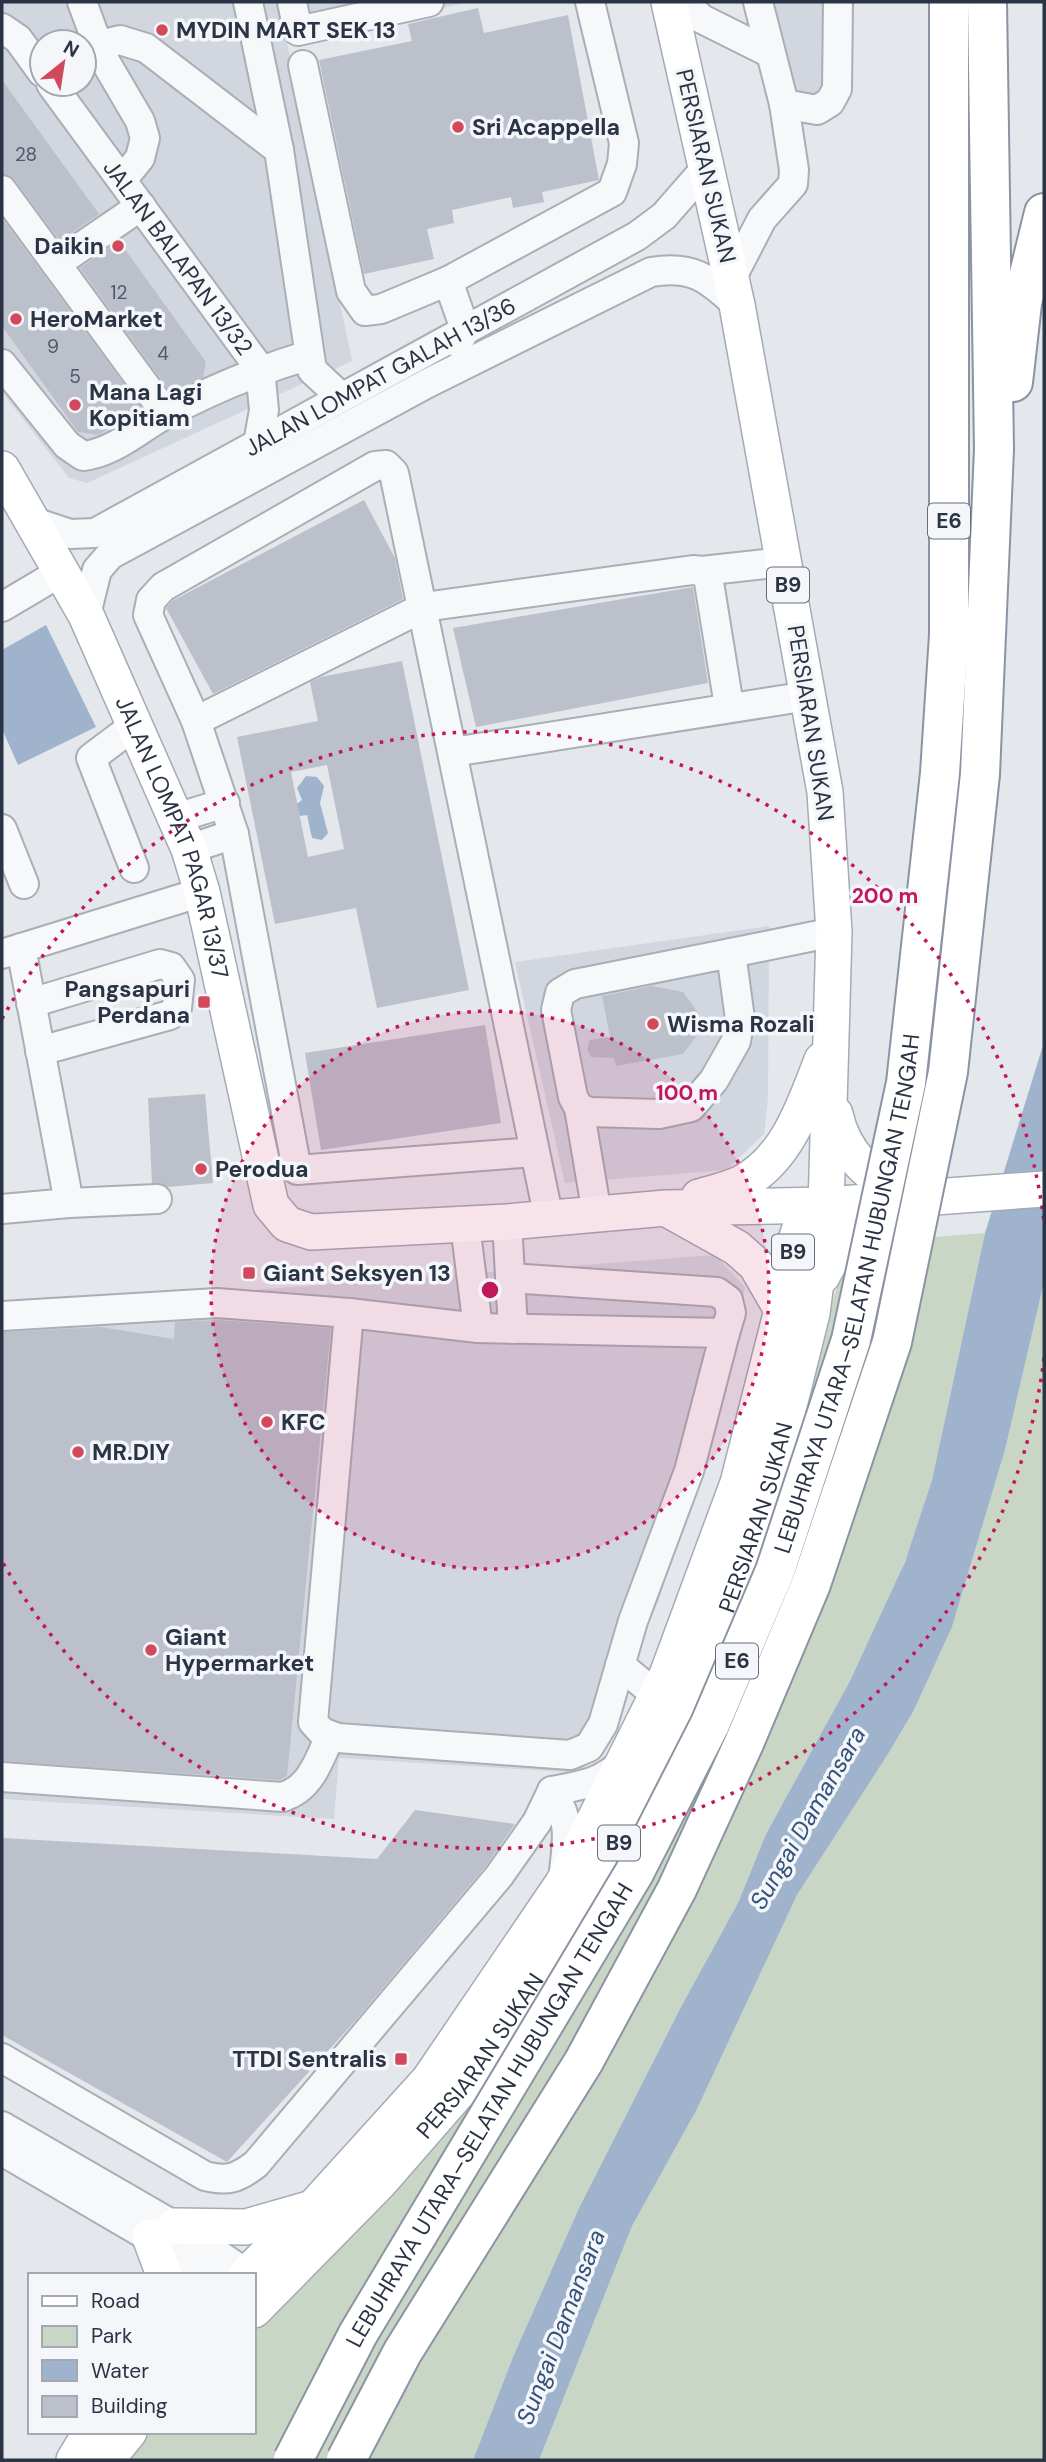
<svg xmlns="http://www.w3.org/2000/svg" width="1046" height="2462" font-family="'DM Sans',sans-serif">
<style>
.built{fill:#d2d6de;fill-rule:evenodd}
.green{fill:#c9d6c5}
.water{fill:#9fb4cc}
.building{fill:#bbc0ca;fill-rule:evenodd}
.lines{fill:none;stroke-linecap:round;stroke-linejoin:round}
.minor-casing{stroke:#a9aeb7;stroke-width:32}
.major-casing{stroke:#a3abb8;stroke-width:38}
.highway-casing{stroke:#8b94a3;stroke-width:42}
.minor{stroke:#f7f8fa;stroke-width:28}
.major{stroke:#fff;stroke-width:35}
.highway{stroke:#fff;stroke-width:38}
.highway-bridge-casing{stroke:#8b94a3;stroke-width:42;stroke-linecap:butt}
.highway-bridge{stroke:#fff;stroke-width:38}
.ring{fill:none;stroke:#c2185b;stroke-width:3.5;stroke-dasharray:3.5 7}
.poi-dot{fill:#d1495b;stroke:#f4f6f9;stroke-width:2.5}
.labels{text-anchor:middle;stroke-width:7;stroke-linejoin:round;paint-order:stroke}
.number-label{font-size:19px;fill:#4f5766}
.shield{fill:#f4f6f9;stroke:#676e7b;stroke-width:2}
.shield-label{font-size:21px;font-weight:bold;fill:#2b3445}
.poi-label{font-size:23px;font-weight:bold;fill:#2b3445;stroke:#f4f6f9;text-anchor:start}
.street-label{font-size:23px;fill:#2b3445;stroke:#f4f6f9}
.water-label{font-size:24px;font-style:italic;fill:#34527a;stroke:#f4f6f9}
.centre{fill:#c2185b;stroke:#f4f6f9;stroke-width:3.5}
.ring-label{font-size:21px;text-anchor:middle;font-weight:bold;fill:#c2185b;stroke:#f4f6f9;stroke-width:7;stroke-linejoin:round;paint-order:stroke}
</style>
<rect width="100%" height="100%" fill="#e4e7ec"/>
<g class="built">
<path d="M2 2H469L287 43 352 361 87 483 69 478 2 392ZM42 42H84V84H42Z"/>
<polygon points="764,2 834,2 829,93 788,100"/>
<polygon points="769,926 768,1098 764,1134 726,1170 565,1183 515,962"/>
<polygon points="715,1255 745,1287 721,1402 692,1503 658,1602 618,1698 581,1773 339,1758 334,1819 2,1799 2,1309"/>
</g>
<g class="green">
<polygon points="985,1233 932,1480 921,1520 888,1604 850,1681 766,1834 738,1903 682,2005 579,2208 513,2357 473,2460 120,2460 140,2432 254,2432 254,2324 358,2227 773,1496 837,1287 859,1243"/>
<polygon points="1044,1282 1044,2460 539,2460 632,2226 697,2109 797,1895 888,1754 914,1710 952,1627 1005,1450"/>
</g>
<g class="water">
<polygon points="46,625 96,727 18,765 2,729 2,650"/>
<polygon points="306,776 317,777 324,786 320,803 328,833 322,840 312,838 307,815 300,816 293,807 302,800 297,788"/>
<polygon points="1044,1042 1044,1282 1005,1450 952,1627 914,1710 888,1754 797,1895 697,2109 632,2226 539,2460 473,2460 513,2357 579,2208 682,2005 738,1903 766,1834 850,1681 905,1562 932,1480 985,1233"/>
</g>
<g class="building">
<polygon points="478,8 484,33 568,15 599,180 542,192 544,202 513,208 511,197 452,210 454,223 427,229 434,259 364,274 319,60 412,41 408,24"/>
<polygon points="2,80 99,214 60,241 15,180 2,174"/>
<polygon points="2,218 142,409 98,435 78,432 2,326"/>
<polygon points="119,241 206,362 203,377 171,393 80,268"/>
<polygon points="364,500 395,558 403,599 213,694 166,608 172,601"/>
<polygon points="693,587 708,683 476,727 453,628"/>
<path d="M402 661 469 990 377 1008 356 908 275 924 237 737 318 721 310 682 321 677ZM327 765 344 849 308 857 291 772Z"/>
<polygon points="652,986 683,992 699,1014 698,1034 683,1054 616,1066 614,1058 591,1057 587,1049 590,1040 610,1037 602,996"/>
<polygon points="485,1025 501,1123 321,1150 305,1053"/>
<polygon points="205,1094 213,1183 167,1187 152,1183 148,1098"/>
<polygon points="217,1320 331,1328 287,1776 280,1780 2,1761 2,1332 101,1327 174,1339 175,1322"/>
<polygon points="415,1810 515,1824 486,1866 356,2020 227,2162 2,2035 2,1838 377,1859"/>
</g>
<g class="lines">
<g class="minor-casing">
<g id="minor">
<polyline points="82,2 102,56 140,121 145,138 140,158 122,180"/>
<polyline points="248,2 279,150 312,370 341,397"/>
<polyline points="292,2 298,31 429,2"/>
<polyline points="683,2 702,19 770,53"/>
<polyline points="2,28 18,39 42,72"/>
<polyline points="99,45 120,40 146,48 279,150"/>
<polyline points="303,65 351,291 365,311 381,309 448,281 612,192 622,164 624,143 590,2"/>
<path id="s1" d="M51 84 260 369 264 410 258 444"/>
<polyline points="784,104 817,110 830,102 837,89 838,2"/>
<polyline points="2,190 166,414"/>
<polyline points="56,264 141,206"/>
<polyline points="731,279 762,219 793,184 794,170 784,104 758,2"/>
<polyline points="448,281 465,329 458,343"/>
<path d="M2 364 67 445 83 456C113 453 139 429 164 415 210 390 259 370 309 355"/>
<path id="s2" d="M34 522 70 534 95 533 637 236 664 216 705 169"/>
<polyline points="702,571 784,562"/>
<polyline points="2,607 61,572"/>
<path d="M86 615 97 570 110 555 426 384 651 272C692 265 708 278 737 305"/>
<polyline points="196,721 424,607 693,570 702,571 708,576 729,706"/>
<polyline points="453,752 808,696"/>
<polyline points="176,818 225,803"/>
<polyline points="2,829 24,884"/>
<polyline points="189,849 234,834"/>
<polyline points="134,868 91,758 135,725"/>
<polygon points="731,953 740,1019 736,1041 714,1080 691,1107 659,1114 590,1112 579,1108 573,1097 556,1010 560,993 575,984"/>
<polyline points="731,953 834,932"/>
<polyline points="2,954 202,892"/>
<polyline points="31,1003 160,964 171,967 180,980 177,1008 170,1015 40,1051"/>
<polyline points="579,1108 597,1214"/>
<polyline points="535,1152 297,1170 234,834 196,721 148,615 151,600 163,587 375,466 386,465 394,473 549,1219"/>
<polyline points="69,1203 157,1199"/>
<polyline points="2,1209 69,1203 21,948"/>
<polyline points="507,1222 513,1329"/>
<polyline points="465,1225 478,1328"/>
<polyline points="510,1278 717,1292 728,1300 731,1313 725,1333"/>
<polygon points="349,1313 478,1328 725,1333 689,1471 633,1621 603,1724 589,1747 570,1755 338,1738 322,1732 313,1722"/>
<polyline points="2,1316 217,1303 349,1313"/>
<polyline points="620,1665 656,1695"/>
<path d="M2 1777 283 1797C311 1788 319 1760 330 1736"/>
<path d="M552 1791C571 1822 568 1836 564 1871"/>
<path d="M552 1791C583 1785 600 1784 624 1761"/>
<path d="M2 2058 205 2176C228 2182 238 2178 256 2164L499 1876 537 1822 552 1791"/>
<polyline points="2,2126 175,2226 249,2275"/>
<polyline points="2,2151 214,2275"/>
</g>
</g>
<g class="major-casing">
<g id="major">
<path id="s3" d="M2 469 86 615 189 849 202 892 271 1205 287 1224 311 1232 507 1222 666 1208 826 1205 1044 1189"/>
<path d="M835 1114C844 1157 871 1176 907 1197"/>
<path d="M699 1197C712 1193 727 1190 740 1184 787 1161 805 1104 822 1060"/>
<polyline points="669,1210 737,1248 756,1265 782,1310"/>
<path d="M822 1276C841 1240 857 1224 891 1200"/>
<polyline points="175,2226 246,2227 309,2209"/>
<polyline points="150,2237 164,2275"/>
<polyline points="246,2275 313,2208 429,2080 563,1883 667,1675 738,1483 782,1310 795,1243 801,1225 826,1205"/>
<path id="s4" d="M254 2310 379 2183 467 2082 600 1882 706 1668 768 1490 812 1313 826 1205 831 1037 834 932 825 792 737 305 669 2"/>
<polyline points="74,2460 91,2432"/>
<polyline points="106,2460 129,2432"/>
</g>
</g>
<g class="highway-casing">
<g id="highway">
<polyline points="1013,382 1022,303 1044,213"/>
<polyline points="940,773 949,635 949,2"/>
<polyline points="980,774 994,449 987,2"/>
</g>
</g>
<use href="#minor" class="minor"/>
<use href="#major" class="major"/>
<use href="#highway" class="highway"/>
<g class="highway-bridge-casing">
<g id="highway-bridge">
<path id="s5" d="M293 2460 358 2334 634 1873 710 1724 775 1571 851 1340 906 1083 940 773"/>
<polyline points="346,2460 402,2353 584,2061 677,1889 744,1743 811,1584 892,1342 948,1072 980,774"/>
</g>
</g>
<use href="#highway-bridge" class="highway-bridge"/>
</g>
<circle cx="490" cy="1290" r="279" fill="#c2185b" fill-opacity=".12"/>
<g class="ring">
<circle cx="490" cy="1290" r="279"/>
<path d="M1044 1358A558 558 0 0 1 2 1561M2 1019A558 558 0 0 1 1044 1222"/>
</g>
<g class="poi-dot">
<circle cx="162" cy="30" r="7"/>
<circle cx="458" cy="127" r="7"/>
<circle cx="118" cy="246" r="7"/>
<circle cx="16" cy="319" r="7"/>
<circle cx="75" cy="405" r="7"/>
<rect x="197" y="995" width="14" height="14" rx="3.5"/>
<circle cx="653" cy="1024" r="7"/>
<circle cx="201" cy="1169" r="7"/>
<rect x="242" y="1266" width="14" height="14" rx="3.5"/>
<circle cx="267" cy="1422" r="7"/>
<circle cx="78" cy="1452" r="7"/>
<circle cx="151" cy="1650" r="7"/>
<rect x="394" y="2052" width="14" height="14" rx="3.5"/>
</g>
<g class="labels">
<g class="number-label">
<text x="26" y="161">28</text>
<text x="119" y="299">12</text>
<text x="53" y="353">9</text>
<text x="163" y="360">4</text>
<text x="75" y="383">5</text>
</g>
<g class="shield">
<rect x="928" y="503.5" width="42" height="35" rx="5"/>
<rect x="767" y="567.5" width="42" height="35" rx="5"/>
<rect x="772" y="1234.5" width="42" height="35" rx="5"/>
<rect x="716" y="1643.5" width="42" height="35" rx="5"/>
<rect x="598" y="1825.5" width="42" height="35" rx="5"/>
</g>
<g class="shield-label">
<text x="949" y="528">E6</text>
<text x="788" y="592">B9</text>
<text x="793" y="1259">B9</text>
<text x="737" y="1668">E6</text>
<text x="619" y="1850">B9</text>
</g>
<g class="poi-label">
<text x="176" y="38">MYDIN MART SEK 13</text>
<text x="472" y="135">Sri Acappella</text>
<text x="104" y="254" text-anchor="end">Daikin</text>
<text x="30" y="327">HeroMarket</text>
<text x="89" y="400">Mana Lagi<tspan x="89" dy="26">Kopitiam</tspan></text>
<text x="190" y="997" text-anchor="end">Pangsapuri<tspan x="190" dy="26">Perdana</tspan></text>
<text x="667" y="1032">Wisma Rozali</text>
<text x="215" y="1177">Perodua</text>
<text x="263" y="1281">Giant Seksyen 13</text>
<text x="281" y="1430">KFC</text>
<text x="92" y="1460">MR.DIY</text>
<text x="165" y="1645">Giant<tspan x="165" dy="26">Hypermarket</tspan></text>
<text x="387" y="2067" text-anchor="end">TTDI Sentralis</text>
</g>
<g class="street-label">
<text transform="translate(706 166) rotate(77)" y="8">PERSIARAN SUKAN</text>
<text dy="8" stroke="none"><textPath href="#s1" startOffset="215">JALAN BALAPAN 13/32</textPath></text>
<text dy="8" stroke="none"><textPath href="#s2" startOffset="388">JALAN LOMPAT GALAH 13/36</textPath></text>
<text transform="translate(811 723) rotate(81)" y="8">PERSIARAN SUKAN</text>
<text dy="8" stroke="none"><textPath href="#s3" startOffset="408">JALAN LOMPAT PAGAR 13/37</textPath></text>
<text dy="8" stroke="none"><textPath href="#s5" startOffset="1300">LEBUHRAYA UTARA–SELATAN HUBUNGAN TENGAH</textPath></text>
<text dy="8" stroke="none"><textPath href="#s4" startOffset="950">PERSIARAN SUKAN</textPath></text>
<text dy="8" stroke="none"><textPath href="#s4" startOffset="341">PERSIARAN SUKAN</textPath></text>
<text dy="8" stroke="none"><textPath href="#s5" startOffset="397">LEBUHRAYA UTARA–SELATAN HUBUNGAN TENGAH</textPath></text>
</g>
<g class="water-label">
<text transform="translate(808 1818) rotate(-60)" y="8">Sungai Damansara</text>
<text transform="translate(561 2327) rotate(-69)" y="8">Sungai Damansara</text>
</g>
</g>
<circle cx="490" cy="1290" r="10" class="centre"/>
<g class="ring-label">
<text x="885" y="903">200 m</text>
<text x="687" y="1100">100 m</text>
</g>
<rect width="1046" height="2462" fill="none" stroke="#2b3445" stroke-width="7"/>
<rect x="28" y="2273" width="228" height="161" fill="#f4f6f9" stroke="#a4a8b1" stroke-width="2"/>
<rect x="42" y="2296" width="35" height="10" fill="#ffffff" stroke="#a4a8b1" stroke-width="2"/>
<text x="91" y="2308" font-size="21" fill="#2b3445">Road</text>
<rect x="42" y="2326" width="35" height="21" fill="#c9d6c5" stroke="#a4a8b1" stroke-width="2"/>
<text x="91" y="2343" font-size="21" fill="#2b3445">Park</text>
<rect x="42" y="2360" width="35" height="21" fill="#9fb4cc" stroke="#a4a8b1" stroke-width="2"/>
<text x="91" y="2378" font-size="21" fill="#2b3445">Water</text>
<rect x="42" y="2396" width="35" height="21" fill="#bbc0ca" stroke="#a4a8b1" stroke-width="2"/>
<text x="91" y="2413" font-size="21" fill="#2b3445">Building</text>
<g transform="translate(63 63) rotate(30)"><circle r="33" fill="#f4f6f9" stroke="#a4a8b1" stroke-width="2"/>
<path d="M0-5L12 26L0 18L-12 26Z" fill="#d1495b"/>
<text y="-10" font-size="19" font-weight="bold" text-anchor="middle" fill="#2b3445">N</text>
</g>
</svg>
